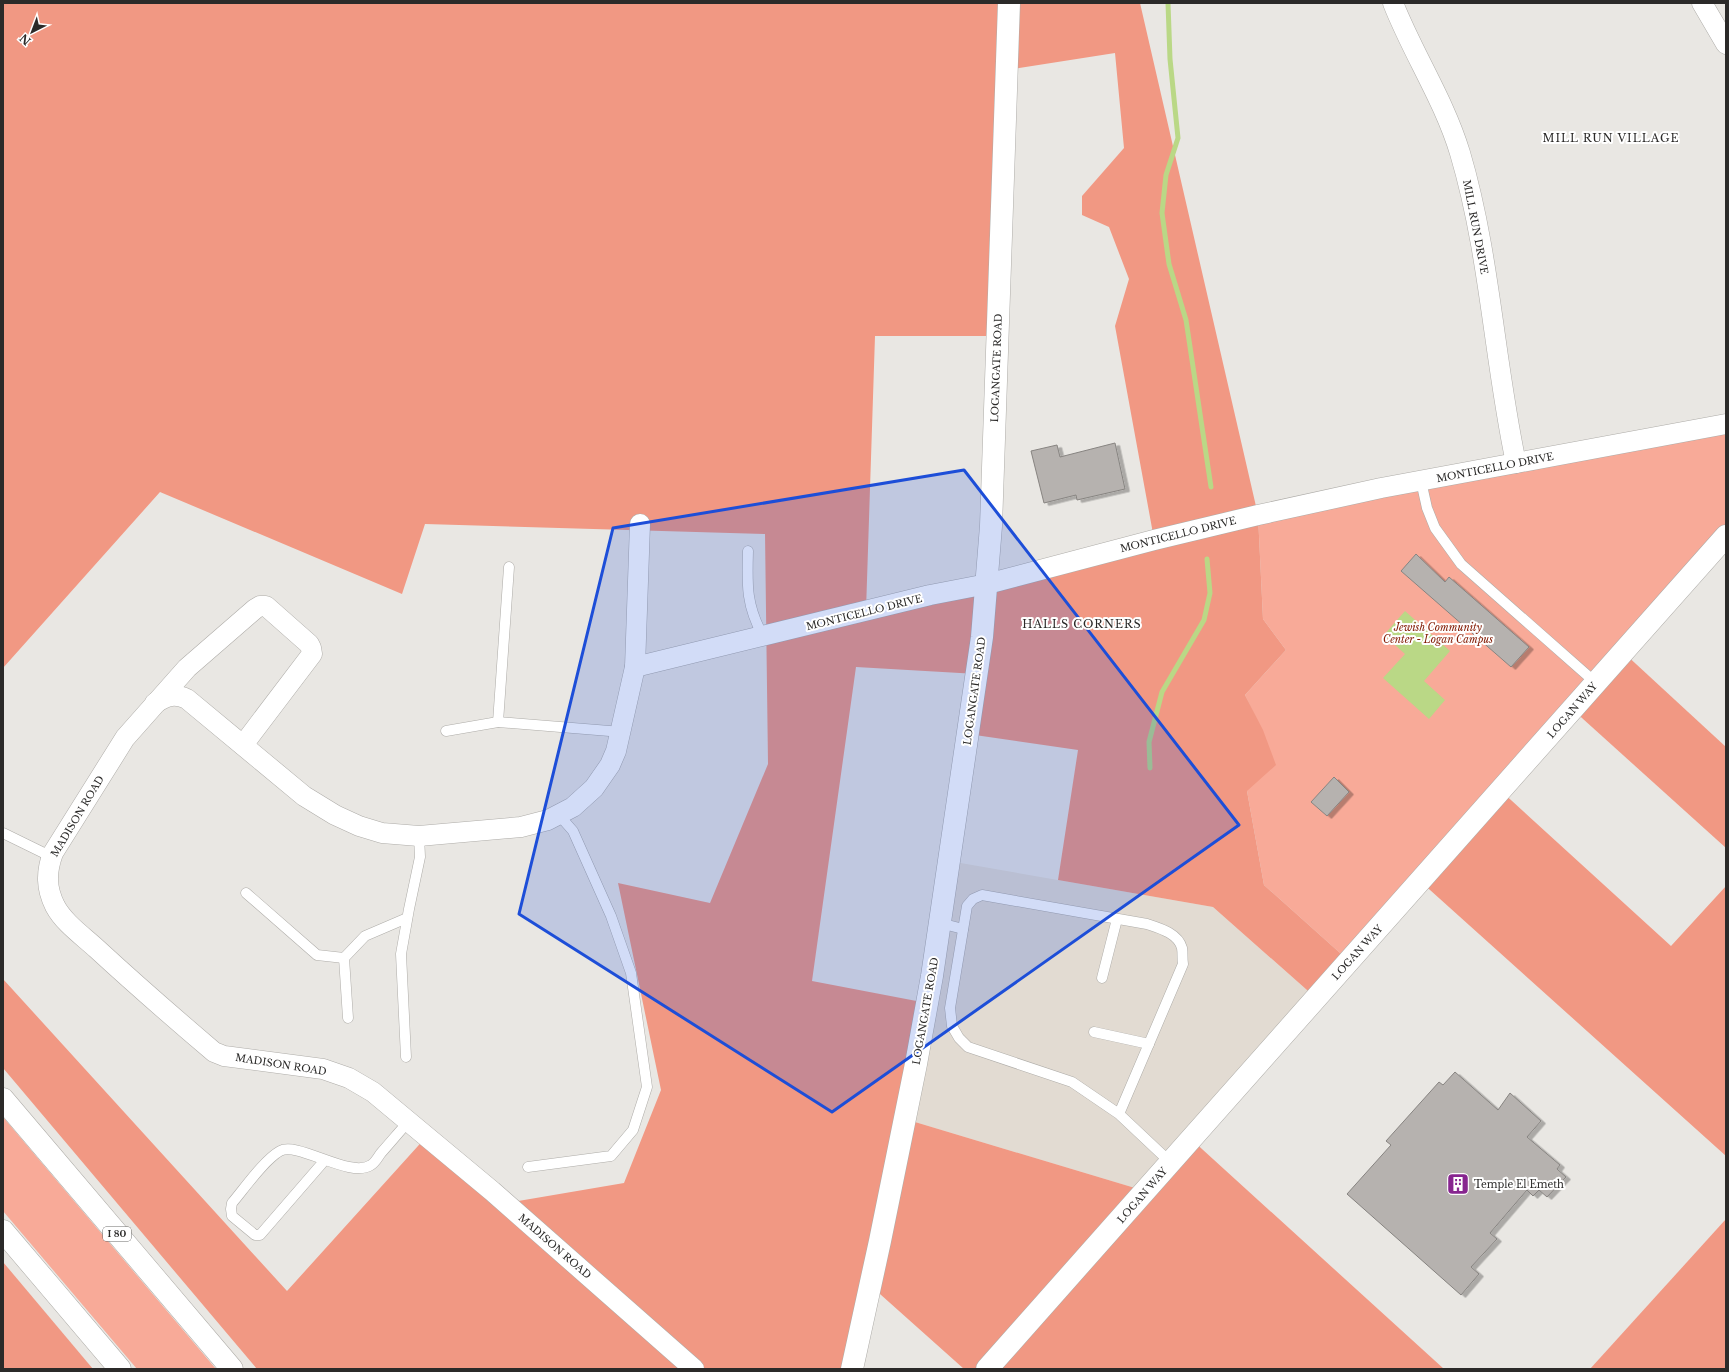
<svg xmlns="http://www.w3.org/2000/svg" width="1729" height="1372" font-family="'Libre Baskerville',serif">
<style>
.built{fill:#e2dbd2}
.green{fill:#f8aa98}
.forest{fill:#f19883;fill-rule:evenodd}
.water{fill:#bad886}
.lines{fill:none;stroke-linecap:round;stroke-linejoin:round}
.stream{stroke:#bad886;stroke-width:5}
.building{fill:#b6b2af;stroke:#878481;filter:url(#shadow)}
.lane-casing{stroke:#aeaca8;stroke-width:11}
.street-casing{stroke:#aeaca8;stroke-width:21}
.secondary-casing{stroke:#aeaca8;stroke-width:23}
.highway-casing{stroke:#aeaca8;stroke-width:23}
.lane{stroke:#fff;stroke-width:10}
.street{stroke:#fff;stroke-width:20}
.secondary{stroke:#fff;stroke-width:22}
.highway{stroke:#fff;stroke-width:22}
.marked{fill:#1d4ed8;fill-opacity:0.2;stroke:#1d4ed8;stroke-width:3;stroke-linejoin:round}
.labels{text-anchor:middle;stroke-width:4;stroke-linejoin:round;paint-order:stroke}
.shield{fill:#fff;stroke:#6b6a69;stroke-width:1}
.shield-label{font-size:9px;font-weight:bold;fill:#2b2a29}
.street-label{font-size:10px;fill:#2b2a29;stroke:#fff}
.park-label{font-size:10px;font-style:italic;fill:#811800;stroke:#fff}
.poi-label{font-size:10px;fill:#2b2a29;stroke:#fff;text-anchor:start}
.neighbourhood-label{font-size:11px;letter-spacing:1px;fill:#2b2a29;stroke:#fff}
</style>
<defs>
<filter id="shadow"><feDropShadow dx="4.5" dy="2.5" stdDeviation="0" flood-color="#0004"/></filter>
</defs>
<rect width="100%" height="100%" fill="#e9e7e3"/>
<polygon class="built" points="949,861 1213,907 1316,998 1145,1191 905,1119"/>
<g class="green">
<polygon points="1726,424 1726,536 1349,961 1264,885 1247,791 1262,730 1245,695 1286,650 1263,619 1258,515"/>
<polygon points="3,1117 216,1369 137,1369 3,1211"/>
</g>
<g class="forest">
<path d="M3 3H1140L1258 515 1263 619 1286 650 1245 695 1263 730 1276 765 1247 791 1264 885 1349 961 1316 998 1213 907 1058 880 1078 750 968 734 977 674 856 667 812 981 927 1003 905 1119 1145 1191 1191 1139 1444 1369H964L871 1286 852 1369H257L3 1068V979L287 1291 427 1136 506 1203 624 1183 661 1090 618 883 710 903 768 764 765 534 425 524 402 594 160 492 3 668ZM1115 53 1124 148 1082 196V215L1109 227 1129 279 1115 326 1154 539 866 611 875 336H997L1007 70Z"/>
<polygon points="1623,652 1726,747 1726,848 1572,709"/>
<polygon points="1500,790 1671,946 1726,886 1726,1156 1420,881"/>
<polygon points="1726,1219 1726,1369 1590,1369"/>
<polygon points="3,1262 93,1369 3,1369"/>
</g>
<polygon class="water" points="1405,611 1450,651 1424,681 1445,700 1429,719 1383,678 1405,654 1384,635"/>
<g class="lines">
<g class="stream">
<polyline points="1168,3 1170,59 1178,138 1166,175 1162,213 1169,264 1186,320 1211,487"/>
<polyline points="1150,768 1149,742 1162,692 1204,620 1210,593 1207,559"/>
</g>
</g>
<g class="building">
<polygon points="1115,443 1125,489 1077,500 1076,495 1044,503 1031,451 1057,445 1060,457"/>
<polygon points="1416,554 1445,582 1449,577 1529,647 1511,667 1401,571"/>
<polygon points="1334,777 1349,792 1327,816 1311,802"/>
<polygon points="1455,1072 1498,1110 1510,1093 1541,1121 1527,1137 1560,1165 1557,1169 1566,1177 1547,1197 1539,1190 1533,1196 1527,1190 1490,1233 1497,1239 1471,1267 1479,1274 1461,1295 1347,1194 1391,1145 1386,1141 1439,1082 1443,1085"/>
</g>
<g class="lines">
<g class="lane-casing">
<g id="lane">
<polyline points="1421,481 1427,508 1435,528 1461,564 1596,683"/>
<path d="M748 551C747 585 746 605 763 636"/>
<polyline points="509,567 498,722 622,732"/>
<polyline points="446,731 498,722"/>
<polyline points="3,833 52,857"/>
<polyline points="246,893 317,955 344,958"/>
<polyline points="940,923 963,929"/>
<polyline points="1102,978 1117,919"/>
<polyline points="348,1018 344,958 365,936 407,918"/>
<polyline points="1094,1032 1149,1044"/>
<polyline points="406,1057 401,954 409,909 420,857 419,836"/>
<path d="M1119 1114 1183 964C1182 959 1183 953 1182 948 1178 933 1159 928 1147 924L982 895 973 899 967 906 950 1008 952 1026 959 1038 968 1047 1072 1082 1119 1114 1170 1162"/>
<path d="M325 1160 260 1235H255L232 1216 231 1209 232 1203C244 1189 264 1160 280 1151 298 1141 350 1179 371 1165 375 1163 378 1157 381 1153 390 1143 399 1132 409 1121"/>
<polyline points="528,1167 611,1156 633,1130 647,1087 631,973 611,916 573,831 559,815"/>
</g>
</g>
<g class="street-casing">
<g id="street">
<path d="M1393 3C1413 54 1444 100 1460 153 1490 254 1494 360 1516 463"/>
<polyline points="1702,3 1726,44"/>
<polyline points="635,667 930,595 987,584 1154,540 1258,515 1381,488 1726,424"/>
<path d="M155 703C167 696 174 693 187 699L304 796 335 815 359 826 382 833 419 836 521 827 548 820 573 807 594 788 610 765 616 751 635 667 640 524"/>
<path d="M243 745 312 654 311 648 309 644 266 606H260L255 609 187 668 125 738 53 853C46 872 46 888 55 906 64 923 83 936 97 949 135 984 174 1018 214 1052L224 1056 323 1069 349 1078 373 1092 492 1191 694 1369"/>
</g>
</g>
<g class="secondary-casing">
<g id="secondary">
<polyline points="852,1369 880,1241 916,1064 932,976 982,637 991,526 1009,3"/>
<polyline points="987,1369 1726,536"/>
</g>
</g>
<g class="highway-casing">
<g id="highway">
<polyline points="3,1099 232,1369"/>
<polyline points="3,1231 120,1369"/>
</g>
</g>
<use href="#lane" class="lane"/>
<use href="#street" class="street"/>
<use href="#secondary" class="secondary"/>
<use href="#highway" class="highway"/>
</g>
<path class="marked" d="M964 470 1239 825 832 1112 519 914 613 528Z"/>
<defs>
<g id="building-square" transform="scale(1.15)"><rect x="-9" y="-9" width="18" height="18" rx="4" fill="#87258f" stroke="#fff"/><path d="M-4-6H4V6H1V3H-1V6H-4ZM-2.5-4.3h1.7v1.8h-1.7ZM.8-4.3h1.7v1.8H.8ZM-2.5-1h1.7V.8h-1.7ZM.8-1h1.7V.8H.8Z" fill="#fff"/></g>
</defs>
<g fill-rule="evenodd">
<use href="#building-square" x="1458" y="1184"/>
</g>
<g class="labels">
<rect class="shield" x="103" y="1227" width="28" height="14" rx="3"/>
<g class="shield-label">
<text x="117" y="1237">I 80</text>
</g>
<g class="street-label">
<text transform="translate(1476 227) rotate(79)" y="4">MILL RUN DRIVE</text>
<text transform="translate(996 368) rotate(-88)" y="4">LOGANGATE ROAD</text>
<text transform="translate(1495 467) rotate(-11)" y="4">MONTICELLO DRIVE</text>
<text transform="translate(1178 534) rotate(-14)" y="4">MONTICELLO DRIVE</text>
<text transform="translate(864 612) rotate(-14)" y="4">MONTICELLO DRIVE</text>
<text transform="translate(974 691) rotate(-82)" y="4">LOGANGATE ROAD</text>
<text transform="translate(1572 710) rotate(-49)" y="4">LOGAN WAY</text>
<text transform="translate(77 816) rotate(-59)" y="4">MADISON ROAD</text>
<text transform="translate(1357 952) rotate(-48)" y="4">LOGAN WAY</text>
<text transform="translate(925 1011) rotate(-80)" y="4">LOGANGATE ROAD</text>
<text transform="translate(281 1064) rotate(9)" y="4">MADISON ROAD</text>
<text transform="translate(1142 1195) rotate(-49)" y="4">LOGAN WAY</text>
<text transform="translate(555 1246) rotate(41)" y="4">MADISON ROAD</text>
</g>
<g class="park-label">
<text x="1438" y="631">Jewish Community<tspan x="1438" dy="12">Center - Logan Campus</tspan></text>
</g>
<g class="poi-label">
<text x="1474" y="1188">Temple El Emeth</text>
</g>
<g class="neighbourhood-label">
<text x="1611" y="142">MILL RUN VILLAGE</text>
<text x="1082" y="628">HALLS CORNERS</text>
</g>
</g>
<rect width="1729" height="1372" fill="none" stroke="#2b2a29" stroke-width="8"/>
<g transform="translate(32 32) rotate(222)" stroke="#ffffff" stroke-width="3" paint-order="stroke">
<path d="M0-3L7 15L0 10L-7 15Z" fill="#2b2a29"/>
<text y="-6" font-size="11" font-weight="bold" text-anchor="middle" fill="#2b2a29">N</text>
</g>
</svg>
